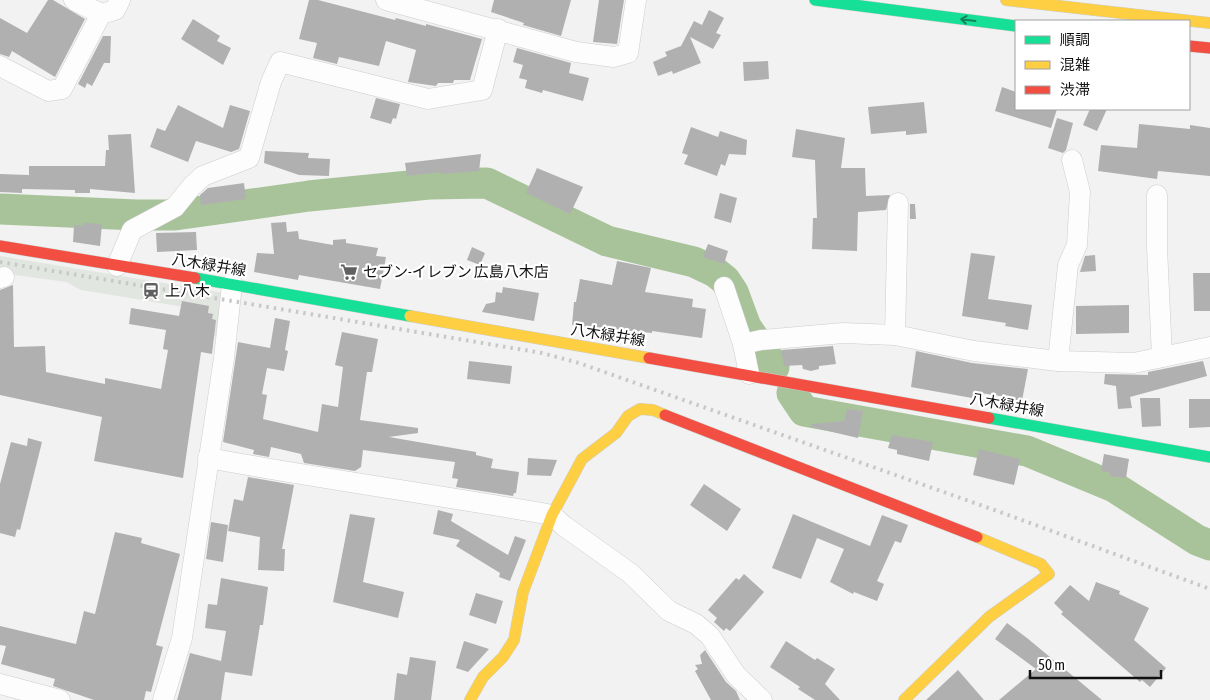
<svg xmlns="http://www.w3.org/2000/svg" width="1210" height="700" font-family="'Asap Condensed','Noto Sans JP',sans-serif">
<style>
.built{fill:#e2e6e0}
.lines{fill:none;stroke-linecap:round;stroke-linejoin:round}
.river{stroke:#a8c39a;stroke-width:31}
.building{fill:#b0b0b0}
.street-casing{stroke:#cccdcc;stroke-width:21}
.fast-casing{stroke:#cccdcc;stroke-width:12}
.slow-casing{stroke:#cccdcc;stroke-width:12}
.jam-casing{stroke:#cccdcc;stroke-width:12}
.street{stroke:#fdfdfd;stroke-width:20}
.fast{stroke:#16e098;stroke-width:11}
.slow{stroke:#ffcf43;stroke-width:11}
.jam{stroke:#f24e42;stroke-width:11}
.rail{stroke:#c8c8c8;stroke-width:4;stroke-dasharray:2.5 5;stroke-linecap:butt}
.oneway{stroke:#14835b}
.labels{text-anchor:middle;stroke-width:4.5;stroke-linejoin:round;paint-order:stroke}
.street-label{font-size:15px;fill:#111;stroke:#fff}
.poi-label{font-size:15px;fill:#111;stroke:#fff;text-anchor:start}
</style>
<rect width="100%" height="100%" fill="#f1f2f1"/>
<polygon class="built" points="0,256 224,293 221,337 184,333 190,308 81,290 66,282 0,273"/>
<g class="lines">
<g class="river">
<polyline points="0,209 136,215 175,215 309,196 429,184 487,183 607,241 694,262 715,272 725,280 733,292 746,327 774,367"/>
<polyline points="792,393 804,411 1027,451 1114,487 1197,540 1210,545"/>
</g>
</g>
<g class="building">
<polygon points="48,0 53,0 85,19 55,77 12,51 9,57 0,54 0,18 27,33"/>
<polygon points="309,0 318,0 395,20 396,18 426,26 426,24 482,39 470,80 454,80 453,83 438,83 436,86 408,82 416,50 386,41 379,66 339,57 337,64 313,58 317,43 299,39"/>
<polygon points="494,0 571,0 561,36 523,25 524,23 491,12"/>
<polygon points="599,0 624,0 617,44 593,42"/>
<polygon points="709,10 724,18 716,33 721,35 713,49 690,37 701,63 673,74 672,71 658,76 653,62 667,56 665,52 681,46 694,21 702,25"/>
<polygon points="193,19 220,36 217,41 231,48 223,65 181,39"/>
<polygon points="103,36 111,36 110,63 104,63 92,86 87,83 85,88 78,84"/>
<polygon points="517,48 571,63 569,73 589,78 583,101 543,90 542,93 525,88 527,80 519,78 523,65 513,62"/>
<polygon points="768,61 769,79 744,81 743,62"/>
<polygon points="1002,87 1016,92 1016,109 1057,109 1051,128 995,111"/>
<polygon points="376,98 400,104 396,119 393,118 391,124 370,118"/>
<polygon points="924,102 927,133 906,135 906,131 871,134 868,107"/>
<polygon points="178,105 223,128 230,105 250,111 239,149 231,152 196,141 188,162 150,147 157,128 165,131"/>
<polygon points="1090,109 1107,109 1097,131 1083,125"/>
<polygon points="1057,118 1073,123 1066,150 1063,153 1048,148"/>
<polygon points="1139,124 1190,129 1190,125 1210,128 1210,176 1158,171 1157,179 1098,171 1101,145 1137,148"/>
<polygon points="691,127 718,137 720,131 747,140 746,155 729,154 725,166 721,164 717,176 684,164 688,155 682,153"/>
<polygon points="796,129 845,138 841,168 865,168 866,196 890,195 886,210 858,212 857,251 812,249 813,218 817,218 815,160 792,157"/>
<polygon points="131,134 135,193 90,189 90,193 75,193 75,190 22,189 22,193 0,192 0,174 29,175 29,166 105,166 106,150 109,150 108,135"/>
<polygon points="265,151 309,153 308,158 330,159 329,176 299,175 264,163"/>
<polygon points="481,154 479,171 441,174 441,172 407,176 405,163"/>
<polygon points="537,168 583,187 570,214 526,193"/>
<polygon points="244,183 246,199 201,205 200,195 208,188"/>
<polygon points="720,193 737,198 731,223 714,218"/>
<polygon points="910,204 915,204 916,219 910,219"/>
<polygon points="286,222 287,232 298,231 299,239 333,245 333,240 346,239 346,243 378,248 376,256 386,257 380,289 299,275 298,280 254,272 257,253 274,254 271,223"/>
<polygon points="84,223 102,224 100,246 73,242 74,225 84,226"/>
<polygon points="196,232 197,250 157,252 156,233"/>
<polygon points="708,244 728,251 724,264 703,257"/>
<polygon points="472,247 485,253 480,265 467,260"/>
<polygon points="971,253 995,256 988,299 1032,305 1028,330 1005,326 1006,323 962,316"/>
<polygon points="1095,255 1096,271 1080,272 1085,256"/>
<polygon points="617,261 651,268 645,292 693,299 692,307 706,309 702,338 652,331 652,333 572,325 574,302 576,302 580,279 612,285"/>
<polygon points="1193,273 1210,273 1210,311 1194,311"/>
<polygon points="13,285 14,347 45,346 46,372 105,384 105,378 161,389 168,350 163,349 166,330 129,324 131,308 179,316 182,301 209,306 208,313 213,314 212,319 216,320 212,354 201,352 183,478 94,461 102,417 0,395 0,290"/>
<polygon points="503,287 539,293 534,321 482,312 486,304 495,302 496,292 502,293"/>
<polygon points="1129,305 1129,333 1076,334 1076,306"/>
<polygon points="275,318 290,321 285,350 288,351 284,371 267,368 262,394 267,395 263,419 318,432 322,404 338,407 343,367 335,365 342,332 378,339 372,372 367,372 360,420 418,428 418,433 389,437 476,452 476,455 493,459 491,468 519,472 516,493 514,493 513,496 456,487 458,479 452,478 455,462 363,450 361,467 355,471 304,463 301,454 271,447 269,457 253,454 254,450 223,442 238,342 270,348"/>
<polygon points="833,346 836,364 819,366 819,369 811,371 803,369 802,365 784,366 781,350"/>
<polygon points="916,351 972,363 1028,369 1021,406 1006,403 1007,397 974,392 972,398 911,387"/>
<polygon points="469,361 512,366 510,384 467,379"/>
<polygon points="1203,361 1207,376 1130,397 1132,408 1118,409 1116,386 1104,384 1105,374 1148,375 1148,372"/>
<polygon points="1140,398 1160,398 1161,426 1142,427"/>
<polygon points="1189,399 1210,399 1210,427 1189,428"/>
<polygon points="847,409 863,411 858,438 811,427 812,424 844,421"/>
<polygon points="892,435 933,442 929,461 897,454 897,450 888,448"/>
<polygon points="28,438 42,442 20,530 17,529 15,537 0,533 0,484 11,442 27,446"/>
<polygon points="979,449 1020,459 1014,485 973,475"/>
<polygon points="1104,454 1129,459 1126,478 1109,476 1110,472 1101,471"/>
<polygon points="528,458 557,460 551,476 527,475"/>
<polygon points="248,477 294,485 282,549 285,549 284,571 258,570 260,537 228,531 234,499 243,501"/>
<polygon points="704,484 741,509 727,531 690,505"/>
<polygon points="438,510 453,514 451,521 508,555 515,536 526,540 510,581 499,577 500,573 456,546 460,540 433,534"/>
<polygon points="350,514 375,518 363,582 404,592 398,618 333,602"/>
<polygon points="793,514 870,546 882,515 908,525 901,543 895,541 877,581 884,584 877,601 854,592 853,594 830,582 844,549 817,538 801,579 772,568"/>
<polygon points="211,522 228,525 223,562 206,559"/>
<polygon points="115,532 142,538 141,543 180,554 156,645 163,647 151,692 146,691 144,700 94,700 53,686 55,679 1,664 6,646 0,645 0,626 76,644 84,611 95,614"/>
<polygon points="744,574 764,592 730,631 726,628 724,631 714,622 717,618 708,610 736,578 739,580"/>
<polygon points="221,578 268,587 263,625 260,625 252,676 225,672 221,700 177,700 190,653 221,661 226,631 205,628 208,604 217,605"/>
<polygon points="1096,582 1120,591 1119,594 1149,608 1134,640 1166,668 1150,687 1142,680 1140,682 1061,614 1063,612 1054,603 1070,585 1089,601"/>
<polygon points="476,593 503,601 496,624 469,615"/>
<polygon points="1007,623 1027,638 1102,700 999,700 1036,669 995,639"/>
<polygon points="464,641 489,649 468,672 456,668"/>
<polygon points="786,641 815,660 817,658 835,669 825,684 840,700 815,700 798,689 800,687 770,667"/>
<polygon points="705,650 726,682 736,691 740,700 711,700 695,671 698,669 695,665 702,664 700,655"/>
<polygon points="410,657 436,661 431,700 394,700 397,673 407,675"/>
<polygon points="958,670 984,700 926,700"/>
</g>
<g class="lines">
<g class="street-casing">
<g id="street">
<polyline points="74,0 101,14 115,10 120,0"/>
<polyline points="386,0 576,52 614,57 628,53 636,0"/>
<polyline points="0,66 48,91 62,89 101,14"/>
<polyline points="1157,195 1157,247 1162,357"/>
<polyline points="117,266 132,230 175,207 192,186 203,176 249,158 271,82 280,62 428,99 482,90 498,29"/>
<polyline points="0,278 4,277"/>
<polyline points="724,287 743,344 749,374"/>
<polyline points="895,335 898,203"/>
<polyline points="743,344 761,340 843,333 895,335 974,351 1058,361 1134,363 1210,347"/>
<polyline points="1058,361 1068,265 1077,245 1080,192 1072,160"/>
<path d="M208 458C323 479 438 495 552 515L564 526 630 573 669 611 696 624 710 636 736 675 762 700"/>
<polyline points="0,684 60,700"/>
<polyline points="163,700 182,638 224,358 232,284"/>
</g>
</g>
<g class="fast-casing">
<g id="fast">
<polyline points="815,0 1016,26"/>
<polyline points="195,278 410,316"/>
<polyline points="989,418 1210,457"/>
</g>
</g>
<g class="slow-casing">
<g id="slow">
<polyline points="1006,0 1210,23"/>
<polyline points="410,316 649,358"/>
<polyline points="470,700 483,677 503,657 514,640 523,592 552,515 582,459 616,433 628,416 640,409 653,410 665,415"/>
<polyline points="904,700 989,617 1049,574 1041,564 977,537"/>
</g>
</g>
<g class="jam-casing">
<g id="jam">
<polyline points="1189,46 1210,48"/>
<polyline points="0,246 195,278"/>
<polyline points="649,358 989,418"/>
<polyline points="665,415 977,537"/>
</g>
</g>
<use href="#street" class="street"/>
<use href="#fast" class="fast"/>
<use href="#slow" class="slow"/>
<use href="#jam" class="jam"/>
<polyline class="rail" points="0,262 542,353 579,363 1000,512 1210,589"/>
</g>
<defs><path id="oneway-shaft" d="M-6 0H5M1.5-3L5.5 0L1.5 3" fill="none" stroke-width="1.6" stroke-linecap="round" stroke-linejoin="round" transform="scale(1.25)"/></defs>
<use class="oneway" href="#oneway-shaft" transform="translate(968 20) rotate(-173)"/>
<defs>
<g id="supermarket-bare" transform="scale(1.35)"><path d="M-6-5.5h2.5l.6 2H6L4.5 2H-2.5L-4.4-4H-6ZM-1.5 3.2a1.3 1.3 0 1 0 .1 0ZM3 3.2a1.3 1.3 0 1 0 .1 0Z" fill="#5f605f" stroke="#fff" stroke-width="2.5" paint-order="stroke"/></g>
<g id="station-bare" transform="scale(1.35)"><path d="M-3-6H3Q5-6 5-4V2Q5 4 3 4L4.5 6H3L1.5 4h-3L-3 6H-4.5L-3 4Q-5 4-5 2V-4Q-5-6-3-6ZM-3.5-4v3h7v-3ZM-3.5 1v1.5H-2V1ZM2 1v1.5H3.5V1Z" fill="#5f605f" stroke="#fff" stroke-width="2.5" paint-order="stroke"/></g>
</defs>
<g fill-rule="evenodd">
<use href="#supermarket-bare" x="349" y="272"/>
<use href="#station-bare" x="151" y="291"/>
</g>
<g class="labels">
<g class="street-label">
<text transform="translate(209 265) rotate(9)" y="5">八木緑井線</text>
<text transform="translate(608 335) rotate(9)" y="5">八木緑井線</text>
<text transform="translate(1007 405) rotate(10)" y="5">八木緑井線</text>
</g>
<g class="poi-label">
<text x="363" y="277">セブン-イレブン 広島八木店</text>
<text x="165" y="296">上八木</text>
</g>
</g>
<rect x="1015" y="20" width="175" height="90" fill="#ffffff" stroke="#a0a0a0"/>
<rect x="1025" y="36" width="25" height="8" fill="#16e098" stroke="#a0a0a0"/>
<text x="1060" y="45" font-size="15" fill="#111111">順調</text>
<rect x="1025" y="61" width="25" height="8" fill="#ffcf43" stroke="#a0a0a0"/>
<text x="1060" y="70" font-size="15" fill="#111111">混雑</text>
<rect x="1025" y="86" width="25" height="8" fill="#f24e42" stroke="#a0a0a0"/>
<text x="1060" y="95" font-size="15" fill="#111111">渋滞</text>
<path d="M1030 670v8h131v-8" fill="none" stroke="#111111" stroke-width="2.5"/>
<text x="1038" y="670" font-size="15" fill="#111111" stroke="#ffffff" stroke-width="4" paint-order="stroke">50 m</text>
</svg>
